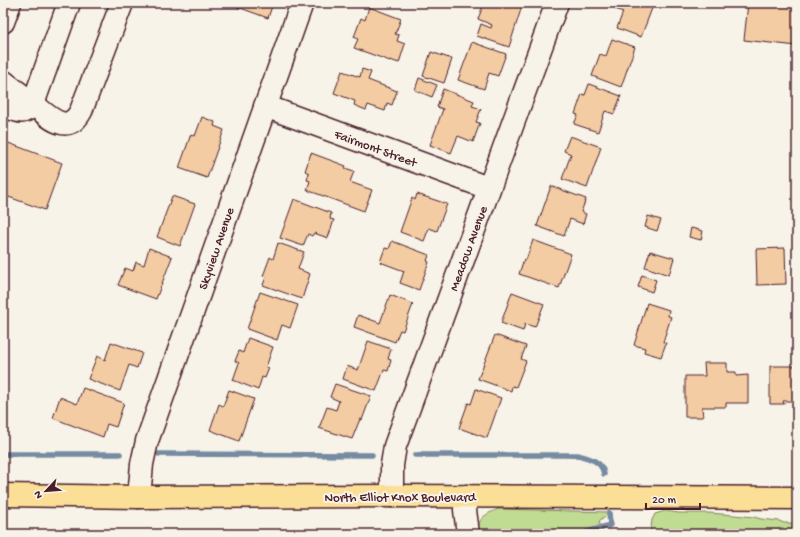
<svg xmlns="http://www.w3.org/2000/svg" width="800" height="537" font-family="'Gochi Hand',sans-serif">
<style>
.green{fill:#c0dc93;stroke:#857e5f}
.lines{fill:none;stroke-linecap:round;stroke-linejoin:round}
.stream{stroke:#748ba2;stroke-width:5.5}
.building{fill:#f3cca3;stroke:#4a1f2b}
.minor-casing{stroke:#4a1f2b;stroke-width:25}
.major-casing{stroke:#4a1f2b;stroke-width:25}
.minor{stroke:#f7f3e8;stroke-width:22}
.major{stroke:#fbdf96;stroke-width:22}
.labels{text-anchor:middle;stroke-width:4;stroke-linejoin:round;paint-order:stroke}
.street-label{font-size:13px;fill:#4a1f2b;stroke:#f7f3e8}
</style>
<rect width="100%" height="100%" fill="#f7f3e8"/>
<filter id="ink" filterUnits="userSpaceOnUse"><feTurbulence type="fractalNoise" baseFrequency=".025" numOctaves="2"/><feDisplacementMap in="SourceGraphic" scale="8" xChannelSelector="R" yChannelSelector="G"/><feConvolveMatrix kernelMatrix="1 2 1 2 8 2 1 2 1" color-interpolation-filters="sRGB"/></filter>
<g filter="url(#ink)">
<g class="green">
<path d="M499 509 608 512V514L600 520 599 522 604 534H479C475 519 487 513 499 509Z"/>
<polygon points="665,511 679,513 709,513 734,515 754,517 761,519 779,521 784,523 797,523 797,534 650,534 652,520 655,514"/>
</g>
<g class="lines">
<g class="stream">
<polyline points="3,454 120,454"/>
<polyline points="159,454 372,455"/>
<path d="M415 455H578C589 458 602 461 604 474"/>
<polyline points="581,534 610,525 609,513"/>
</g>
</g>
<g class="building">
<polygon points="233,3 273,3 268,18 232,5"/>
<polygon points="484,3 514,3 522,6 509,47 477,36 481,24 491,28 492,25 478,19"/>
<polygon points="617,3 654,3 641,37 617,28 623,12 615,9"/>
<polygon points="748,3 797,3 797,46 744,40"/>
<polygon points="369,7 401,19 395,34 399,35 397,41 405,44 399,63 390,60 390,61 354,48 358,39 354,37 361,18 365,20"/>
<polygon points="612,39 635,47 621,87 592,76 600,54 606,56"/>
<polygon points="472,42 506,54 498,76 489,73 484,89 458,80"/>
<polygon points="431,52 452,59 444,83 423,76"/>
<polygon points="362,69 371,72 368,80 397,91 392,105 387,103 385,111 368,105 366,110 354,105 355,101 334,93 342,71 360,77"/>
<polygon points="419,78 437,85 432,97 415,90"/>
<polygon points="589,84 621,96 614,114 605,111 598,132 574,124 578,115 575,114 582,94 585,95"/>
<polygon points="443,89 474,101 472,106 481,109 476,122 480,123 473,142 458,136 451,153 430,145 443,109 437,107"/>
<polygon points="202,117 215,122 214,126 224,130 207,178 179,168 191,134 195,136"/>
<polygon points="570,136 601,147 587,188 562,179 571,154 564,151"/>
<polygon points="3,141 62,163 45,210 3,195"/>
<polygon points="311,153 346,166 345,168 354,171 350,182 372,190 364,211 307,190 310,181 307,180 309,173 305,171"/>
<polygon points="551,186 586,199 581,212 586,214 583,224 570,219 564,236 537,226"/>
<polygon points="417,194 447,204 437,231 429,228 424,241 400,232 412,198 415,200"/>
<polygon points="172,196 195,204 180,246 157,237"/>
<polygon points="294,199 331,213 330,219 334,220 328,238 314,233 312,236 308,234 303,246 280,238"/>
<polygon points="648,216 661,220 657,231 645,227"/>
<polygon points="691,228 703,231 701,240 689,237"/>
<polygon points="533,240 571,254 559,288 519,274 524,259 526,260"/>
<polygon points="392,241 429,255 427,261 429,262 419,290 400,283 404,271 380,262 385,248 389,249"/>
<polygon points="278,243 304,252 298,269 310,274 302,299 263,285 266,277 263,276 270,257 273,259"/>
<polygon points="149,248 172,257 156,299 118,285 125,268 133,271 136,262 144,265"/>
<polygon points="785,248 786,284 757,285 756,249"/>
<polygon points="650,251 674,258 669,275 645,267"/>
<polygon points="642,275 656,280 652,292 638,287"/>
<polygon points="260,292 298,305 290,328 282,325 277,340 247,329"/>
<polygon points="512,292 544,304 535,327 525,324 523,331 501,323"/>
<polygon points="390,295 413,304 403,331 400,330 395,342 354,327 358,315 380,323"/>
<polygon points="647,303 669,310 668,316 671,317 663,342 666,343 661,357 644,352 645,348 634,345"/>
<polygon points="495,335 526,346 521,359 526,361 516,387 512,386 511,391 478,379"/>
<polygon points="248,338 273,347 266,367 269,368 265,378 262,377 258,390 233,380 239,363 235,361 239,351 243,353"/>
<polygon points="368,341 391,349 388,359 391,360 388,371 384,370 376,391 343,379 347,366 358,370"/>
<polygon points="111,342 142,353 137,368 129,365 120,391 88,379 97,356 105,360"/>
<polygon points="704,363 727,363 727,372 736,372 736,376 748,375 748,403 726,403 726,407 702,407 703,417 685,417 685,376 705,376"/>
<polygon points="770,366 797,366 797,401 783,401 784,404 770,404"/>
<polygon points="335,384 371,396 362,420 360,419 352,439 319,428 327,407 336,410 339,401 330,397"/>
<polygon points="83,388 124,403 116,427 107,424 103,437 53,418 60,397 77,404"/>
<polygon points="476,389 501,398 487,438 459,428 468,403 471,404"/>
<polygon points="229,390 254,399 239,441 210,430 219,404 223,406"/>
</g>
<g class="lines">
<g class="minor-casing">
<g id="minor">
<polyline points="3,22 10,3"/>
<path d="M3 81C13 89 23 96 33 104 48 116 67 137 81 111L122 3"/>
<path d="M3 105C16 110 23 117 33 104L69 3"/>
<polyline points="265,106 488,188"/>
<polyline points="392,496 392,465 395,446 557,3"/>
<polyline points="466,496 465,510 468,534"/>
<polyline points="139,497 142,464 147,441 302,3"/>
</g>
</g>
<g class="major-casing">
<polyline id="major" points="3,495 139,497 392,496 797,498"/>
</g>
<use href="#minor" class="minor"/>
<use href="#major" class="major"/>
</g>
</g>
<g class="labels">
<g class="street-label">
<text transform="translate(376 147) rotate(20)" y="5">Fairmont Street</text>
<text transform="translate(215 248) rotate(-71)" y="5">Skyview Avenue</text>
<text transform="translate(467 248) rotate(-70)" y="5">Meadow Avenue</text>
<text x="400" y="501">North Elliot Knox Boulevard</text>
</g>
</g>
<rect width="800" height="537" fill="none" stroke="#f7f3e8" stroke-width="16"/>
<rect x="8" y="8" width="784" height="521" fill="none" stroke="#4a1f2b" stroke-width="1.5" filter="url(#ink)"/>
<g transform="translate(46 491) rotate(244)" stroke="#f7f3e8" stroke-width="3" paint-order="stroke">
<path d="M0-3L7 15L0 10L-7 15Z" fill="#4a1f2b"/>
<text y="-6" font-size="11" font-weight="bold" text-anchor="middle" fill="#4a1f2b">N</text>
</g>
<path d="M646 503v6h54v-6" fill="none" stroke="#4a1f2b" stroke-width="2"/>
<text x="652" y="503" font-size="12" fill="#4a1f2b" stroke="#f7f3e8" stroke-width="3" paint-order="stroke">20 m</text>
</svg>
